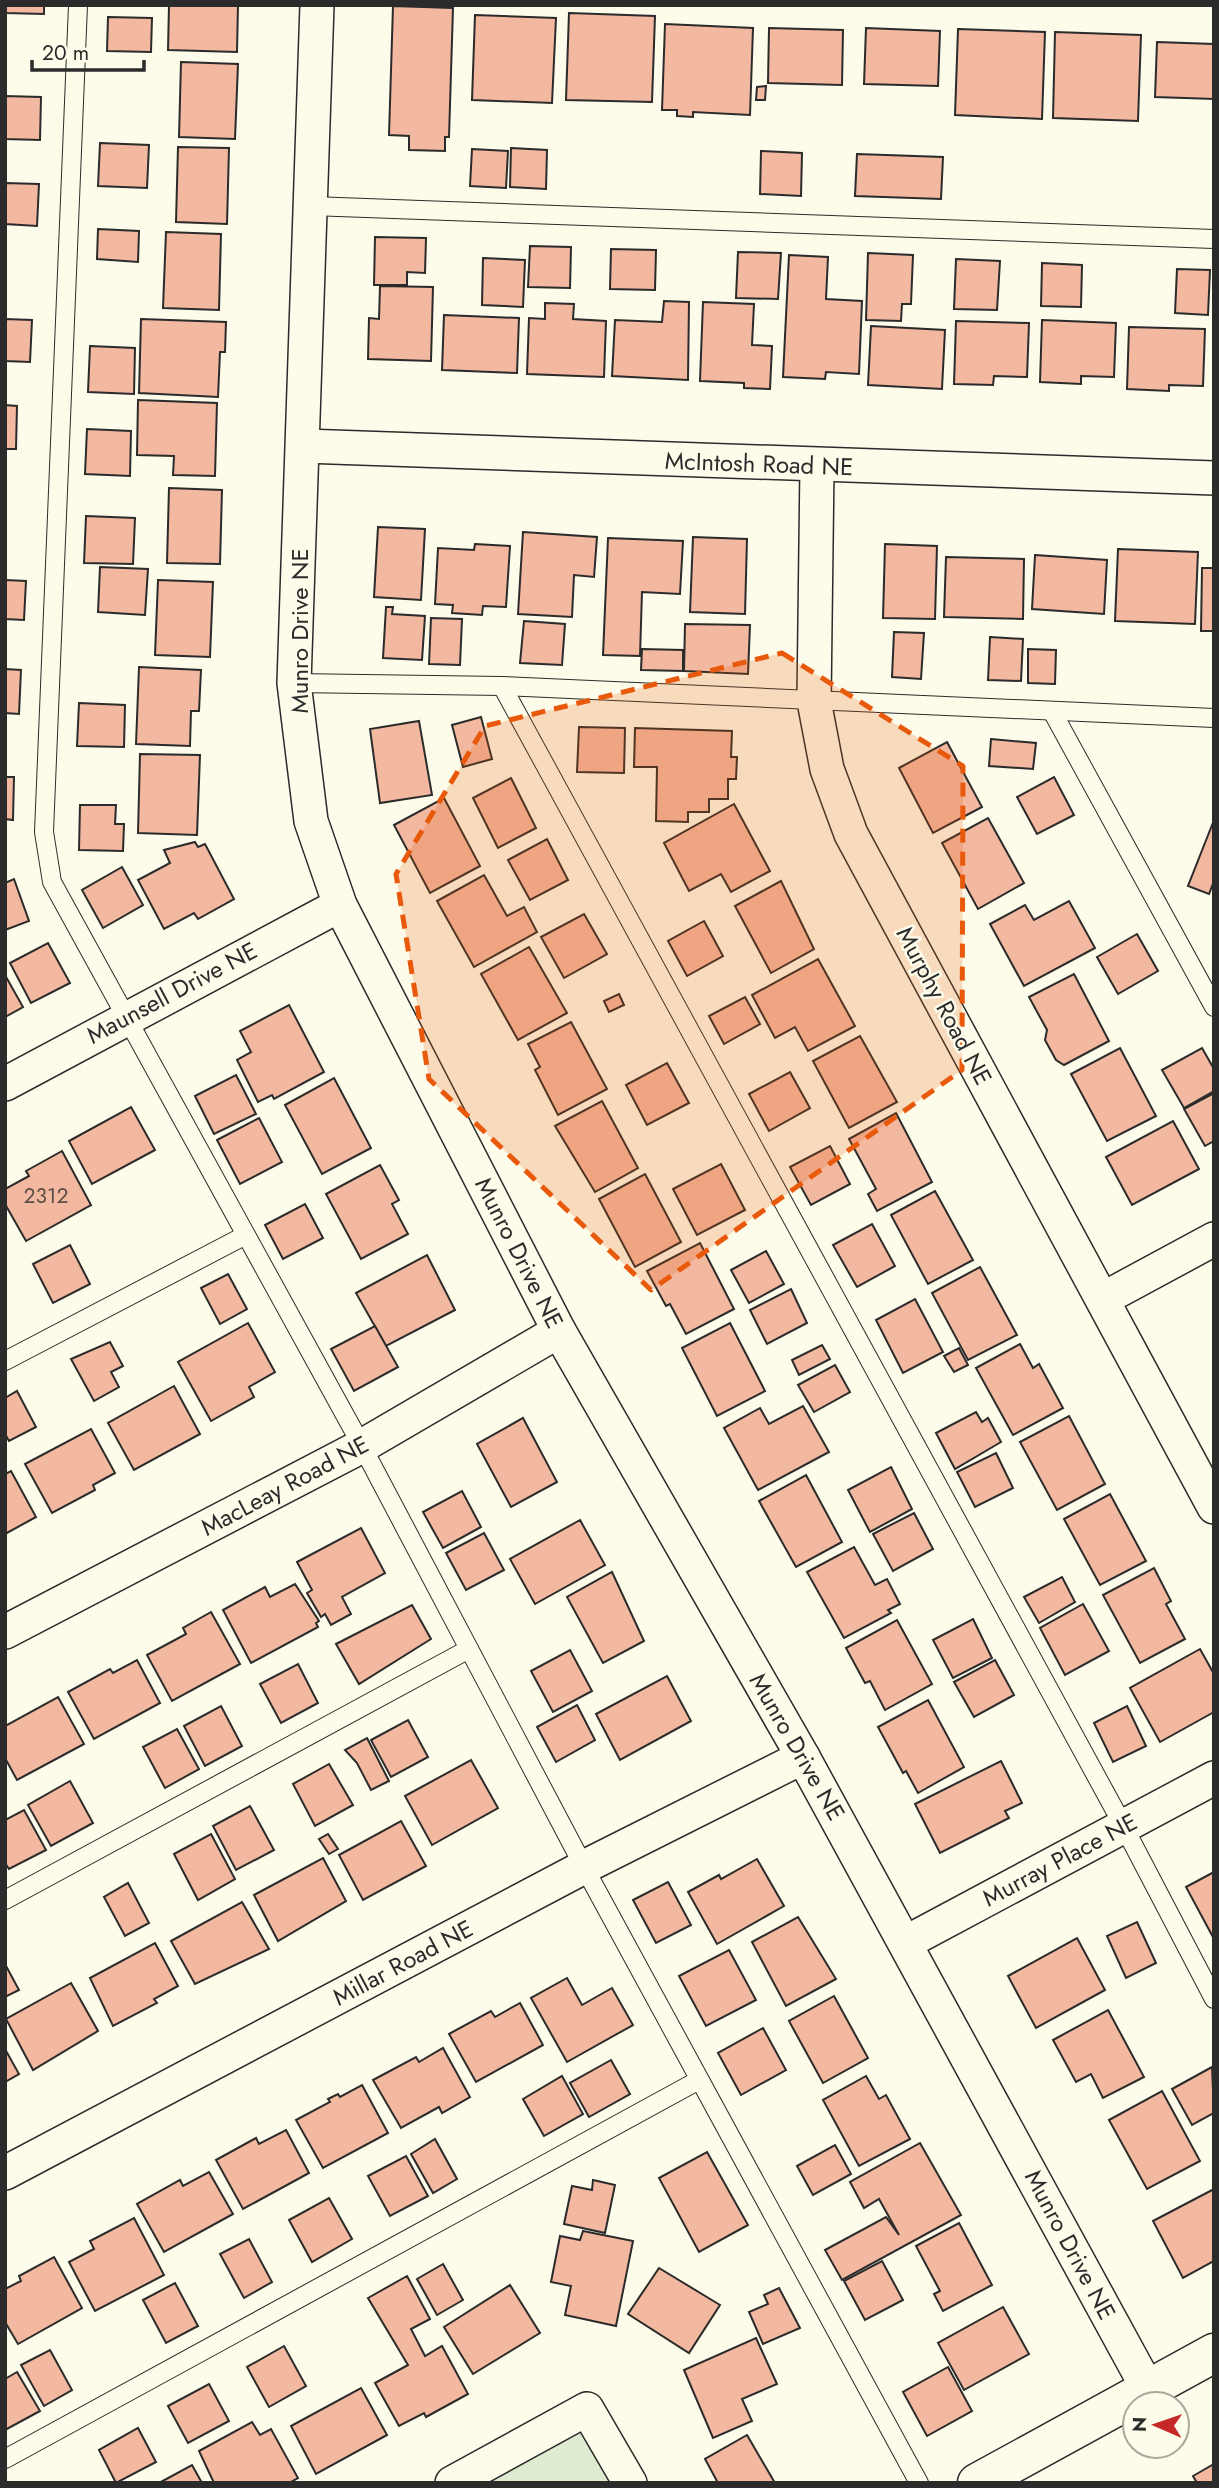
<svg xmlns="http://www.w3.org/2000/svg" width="1219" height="2488" font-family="Jost,sans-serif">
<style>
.green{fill:#deebd1;stroke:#74746e;stroke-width:2}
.building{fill:#f2b8a0;stroke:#2b2b2b;stroke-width:2}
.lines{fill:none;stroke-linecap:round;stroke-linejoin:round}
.service-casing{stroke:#2b2b2b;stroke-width:20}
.minor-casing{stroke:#2b2b2b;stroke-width:36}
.tertiary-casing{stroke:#2b2b2b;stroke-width:41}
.service{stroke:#fdfbea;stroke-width:18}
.minor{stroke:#fdfbea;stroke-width:33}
.tertiary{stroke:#fdfbea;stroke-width:38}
.marked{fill:#e8590c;fill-opacity:0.2;stroke:#e8590c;stroke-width:5;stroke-dasharray:14 9;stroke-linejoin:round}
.labels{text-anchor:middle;stroke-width:5;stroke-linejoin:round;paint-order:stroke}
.number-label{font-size:21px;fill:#5d4e48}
.street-label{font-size:24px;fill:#2b2b2b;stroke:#fdfbea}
</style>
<rect width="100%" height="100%" fill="#fdfbea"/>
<polygon class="green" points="587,2409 630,2483 452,2483"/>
<g class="building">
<polygon points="5,5 44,5 44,14 5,13"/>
<polygon points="169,5 238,5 237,52 168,50"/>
<polygon points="393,6 453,8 449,137 445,137 445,151 409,150 409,136 389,135"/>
<polygon points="569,13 655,16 652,102 566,100"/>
<polygon points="475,15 556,18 552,103 472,100"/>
<polygon points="108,17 152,18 151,52 107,51"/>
<polygon points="665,24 753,28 750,115 693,112 693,117 677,116 677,110 662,110"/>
<polygon points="769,28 843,30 842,85 768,83"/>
<polygon points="866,28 940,31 938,86 864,84"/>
<polygon points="958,29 1045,32 1042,119 955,115"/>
<polygon points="1055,32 1141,35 1138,121 1053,118"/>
<polygon points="1157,42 1214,44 1214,99 1155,97"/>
<polygon points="181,62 238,64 235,139 179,137"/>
<polygon points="766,86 765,100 756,100 757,87"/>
<polygon points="5,96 41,97 40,140 5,139"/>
<polygon points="100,143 149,145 147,188 98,186"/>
<polygon points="178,147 229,148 227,224 176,222"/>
<polygon points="511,148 547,150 546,189 510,187"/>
<polygon points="472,149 508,151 506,188 470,186"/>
<polygon points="761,151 802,153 801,196 760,194"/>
<polygon points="857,154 943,157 941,199 855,196"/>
<polygon points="5,183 39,184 37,226 5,224"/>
<polygon points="98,229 139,231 138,262 97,259"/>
<polygon points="166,232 221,234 219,310 163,308"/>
<polygon points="375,237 426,238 425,273 407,272 407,285 374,285"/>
<polygon points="530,246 571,247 570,288 528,287"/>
<polygon points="611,249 656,250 655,290 610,289"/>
<polygon points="738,252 781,253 778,299 736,298"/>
<polygon points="868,253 913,255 911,304 902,304 901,321 866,320"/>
<polygon points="789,255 828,257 826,299 862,301 859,374 826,372 825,379 783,377"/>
<polygon points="483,258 525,260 523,307 482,305"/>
<polygon points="956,259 1000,261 997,310 954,309"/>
<polygon points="1042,263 1082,265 1081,307 1041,306"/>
<polygon points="1177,269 1210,270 1208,315 1175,313"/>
<polygon points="380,286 433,287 431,361 368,359 369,318 379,319"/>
<polygon points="664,301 689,302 688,380 612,376 615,320 662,322"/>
<polygon points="703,302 754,304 752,345 772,346 770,389 744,388 744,383 700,381"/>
<polygon points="545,303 574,304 573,319 606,321 604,377 527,374 529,318 545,319"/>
<polygon points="444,315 519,318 517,373 442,370"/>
<polygon points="5,319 32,320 30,362 5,361"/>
<polygon points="141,319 226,322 225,352 220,352 218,397 139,393"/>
<polygon points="1042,320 1116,323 1114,377 1081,376 1081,384 1040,382"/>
<polygon points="956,321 1029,323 1027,377 994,376 993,385 954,384"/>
<polygon points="871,326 945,330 942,389 868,385"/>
<polygon points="1129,327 1205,329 1203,386 1169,385 1169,391 1127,389"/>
<polygon points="90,346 135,348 134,394 88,392"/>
<polygon points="138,400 217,403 215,476 173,475 174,456 137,455"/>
<polygon points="5,405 17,406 16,449 5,449"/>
<polygon points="87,429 131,431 130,476 85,474"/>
<polygon points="169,488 222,490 220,564 167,563"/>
<polygon points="86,516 135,518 133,564 84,563"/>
<polygon points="378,527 425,529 421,600 374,597"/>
<polygon points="523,532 597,537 594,577 574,575 572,617 518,614"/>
<polygon points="693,537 747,539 745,614 690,612"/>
<polygon points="608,538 683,541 680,594 642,592 640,656 603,655"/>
<polygon points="475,544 510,546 506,607 483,606 482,615 452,613 453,605 435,604 438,548 474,550"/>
<polygon points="885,544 937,546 935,619 883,618"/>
<polygon points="1118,549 1198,552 1195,624 1115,621"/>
<polygon points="1035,555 1107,560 1104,614 1032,609"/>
<polygon points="946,557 1024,559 1023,619 944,617"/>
<polygon points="100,567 148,569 145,615 98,612"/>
<polygon points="1202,568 1214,568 1214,631 1201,631"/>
<polygon points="5,580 26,581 24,620 5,619"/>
<polygon points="158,580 213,582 210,657 155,655"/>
<polygon points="386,607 393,607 392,614 425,616 422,660 383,658"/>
<polygon points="431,618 462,619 460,665 429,664"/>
<polygon points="524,621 565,624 562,665 520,663"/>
<polygon points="685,624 750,625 748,674 684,671"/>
<polygon points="894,632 924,633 921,679 892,677"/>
<polygon points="990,637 1023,639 1021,681 988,680"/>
<polygon points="642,649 683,650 683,671 641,670"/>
<polygon points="1028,649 1056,650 1055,684 1028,683"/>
<polygon points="139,667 201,670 199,711 191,711 190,746 136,744"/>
<polygon points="5,669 21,670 19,714 5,713"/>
<polygon points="79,703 125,705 124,747 77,746"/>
<polygon points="481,717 492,759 463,767 452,725"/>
<polygon points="419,721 432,795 380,803 370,729"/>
<polygon points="579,727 625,728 624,773 577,772"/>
<polygon points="635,728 732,731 731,757 737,757 736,779 728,779 728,799 709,799 709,812 688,812 688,822 656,821 657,767 634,767"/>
<polygon points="991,739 1036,743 1033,769 989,766"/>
<polygon points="947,742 982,807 933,833 899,768"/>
<polygon points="140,754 200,755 197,835 138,833"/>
<polygon points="5,777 14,777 13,820 5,819"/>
<polygon points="1054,777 1074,815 1037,834 1017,797"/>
<polygon points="511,778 536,828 498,848 473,798"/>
<polygon points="444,798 480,866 430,893 394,825"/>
<polygon points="734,804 770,871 731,892 721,874 689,891 664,843"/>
<polygon points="80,805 116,805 115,824 124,824 123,851 79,850"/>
<polygon points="988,818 1024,883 978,909 942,843"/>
<polygon points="1214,820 1214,881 1209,894 1188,886"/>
<polygon points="547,839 568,880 530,900 508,860"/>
<polygon points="195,842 198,847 205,844 234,899 198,919 194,913 164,929 138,880 170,863 164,850"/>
<polygon points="122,867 143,905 103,928 82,890"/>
<polygon points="484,875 507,916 524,907 537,932 474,967 437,901"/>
<polygon points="14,879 29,921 5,930 5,883"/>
<polygon points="781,881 814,949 771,973 735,906"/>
<polygon points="1069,901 1095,948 1024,986 990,924 1025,905 1034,920"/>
<polygon points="584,914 607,954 564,978 541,937"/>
<polygon points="704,921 723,956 687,976 668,941"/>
<polygon points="1137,934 1158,971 1118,994 1097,957"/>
<polygon points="48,943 70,983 31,1003 10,963"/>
<polygon points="529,947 567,1013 518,1040 481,974"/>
<polygon points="818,959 855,1026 808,1051 795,1027 775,1038 752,995"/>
<polygon points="1074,974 1109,1041 1064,1065 1056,1060 1045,1040 1047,1030 1029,997"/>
<polygon points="5,975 23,1007 5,1017"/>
<polygon points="619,994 624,1005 609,1012 604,1001"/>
<polygon points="745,997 760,1024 724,1044 709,1016"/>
<polygon points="289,1005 324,1072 274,1099 272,1095 258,1102 237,1060 251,1052 240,1031"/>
<polygon points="571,1022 607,1089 558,1115 535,1070 540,1067 528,1044"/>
<polygon points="860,1036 897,1102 849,1128 813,1061"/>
<polygon points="1120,1048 1156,1116 1107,1141 1071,1074"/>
<polygon points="1202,1048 1214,1069 1214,1091 1184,1108 1162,1070"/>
<polygon points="667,1063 689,1103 647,1125 626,1085"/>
<polygon points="790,1072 810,1108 769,1131 749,1094"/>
<polygon points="236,1075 256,1114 214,1134 195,1096"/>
<polygon points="334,1078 371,1148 322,1174 285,1105"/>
<polygon points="1214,1093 1214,1141 1205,1146 1184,1109"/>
<polygon points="602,1101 638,1168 595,1192 555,1126"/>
<polygon points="131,1107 155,1150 92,1184 69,1141"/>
<polygon points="896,1113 932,1182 877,1211 868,1194 876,1189 849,1139"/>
<polygon points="259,1118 282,1162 240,1184 217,1140"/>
<polygon points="1173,1121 1199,1169 1132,1205 1106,1157"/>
<polygon points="830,1146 850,1184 811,1205 790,1167"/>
<polygon points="62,1151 91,1205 26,1241 5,1204 5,1189 29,1176 26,1171"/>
<polygon points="721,1164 745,1210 697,1235 673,1189"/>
<polygon points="380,1165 399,1200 392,1204 408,1234 361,1259 326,1194"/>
<polygon points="645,1174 681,1242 635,1267 599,1199"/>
<polygon points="935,1191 973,1260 928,1284 891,1215"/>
<polygon points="305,1204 323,1238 283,1259 265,1225"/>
<polygon points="872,1224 895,1266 857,1287 833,1245"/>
<polygon points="700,1243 734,1309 686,1334 670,1304 666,1306 647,1271"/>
<polygon points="70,1245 90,1284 53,1303 33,1264"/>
<polygon points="766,1251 784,1284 749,1303 731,1270"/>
<polygon points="427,1255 455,1310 386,1346 356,1293"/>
<polygon points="980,1267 1017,1335 968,1360 932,1293"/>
<polygon points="228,1274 247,1309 220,1324 201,1288"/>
<polygon points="791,1289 807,1323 767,1344 750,1310"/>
<polygon points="915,1299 943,1352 903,1373 876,1320"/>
<polygon points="248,1323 275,1372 249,1387 254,1397 211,1421 178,1362"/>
<polygon points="730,1323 765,1391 717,1416 682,1348"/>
<polygon points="375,1326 398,1367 354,1391 331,1349"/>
<polygon points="110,1342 123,1366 111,1372 119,1387 94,1401 71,1359"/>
<polygon points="1020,1344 1033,1368 1039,1364 1063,1408 1013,1435 976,1368"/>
<polygon points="822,1345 830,1359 799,1375 792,1360"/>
<polygon points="959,1348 968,1365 954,1372 944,1356"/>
<polygon points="835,1365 850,1392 814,1412 798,1385"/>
<polygon points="174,1386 200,1434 134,1470 108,1423"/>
<polygon points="17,1391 36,1427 9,1441 5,1434 5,1398"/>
<polygon points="803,1406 829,1452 758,1490 724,1428 760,1408 769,1424"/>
<polygon points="976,1412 982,1422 988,1418 1001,1442 955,1469 936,1433"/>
<polygon points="1069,1416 1105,1484 1057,1510 1020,1442"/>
<polygon points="523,1418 557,1482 511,1507 477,1444"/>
<polygon points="91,1429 115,1473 93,1485 95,1490 52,1513 25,1464"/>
<polygon points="996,1453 1013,1488 975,1507 957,1472"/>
<polygon points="891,1467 912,1509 870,1532 848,1490"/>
<polygon points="11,1471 36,1517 5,1534 5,1474"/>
<polygon points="806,1475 842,1542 796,1567 759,1501"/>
<polygon points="462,1491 481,1527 443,1548 423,1512"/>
<polygon points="1110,1494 1146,1561 1100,1585 1064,1519"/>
<polygon points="914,1513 933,1549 893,1571 873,1534"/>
<polygon points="580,1520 605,1565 535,1604 510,1559"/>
<polygon points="361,1528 385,1573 342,1597 351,1614 331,1625 325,1614 321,1617 307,1593 312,1590 297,1562"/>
<polygon points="484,1533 504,1570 466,1590 446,1553"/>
<polygon points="854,1547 875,1585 887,1579 900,1604 888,1610 891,1613 844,1638 807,1572"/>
<polygon points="1154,1568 1171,1601 1166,1604 1185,1639 1140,1663 1103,1595"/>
<polygon points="612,1572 644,1641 603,1663 567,1597"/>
<polygon points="1062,1577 1075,1602 1039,1623 1024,1597"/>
<polygon points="295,1584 319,1621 316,1623 318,1627 251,1663 223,1610 265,1587 270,1597"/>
<polygon points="1083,1604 1109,1651 1065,1675 1040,1628"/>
<polygon points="412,1605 431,1639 359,1684 336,1644"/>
<polygon points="211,1612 240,1664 172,1701 147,1655 186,1634 183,1628"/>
<polygon points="973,1619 992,1658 953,1678 933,1640"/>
<polygon points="897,1620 932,1684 885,1710 870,1681 865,1683 846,1648"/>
<polygon points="1200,1649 1214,1674 1214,1712 1160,1742 1130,1688"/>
<polygon points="570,1650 592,1691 553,1712 531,1671"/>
<polygon points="137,1660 160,1703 94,1739 68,1692 110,1669 113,1673"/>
<polygon points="995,1660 1014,1695 974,1717 954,1682"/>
<polygon points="298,1664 318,1703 281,1723 260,1684"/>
<polygon points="667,1676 691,1721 620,1760 596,1714"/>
<polygon points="58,1697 84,1744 17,1780 5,1758 5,1726"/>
<polygon points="928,1700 964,1767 918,1793 906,1771 903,1773 878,1727"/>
<polygon points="577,1705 595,1740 556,1762 537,1727"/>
<polygon points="221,1706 242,1746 205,1766 184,1726"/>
<polygon points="1127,1706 1146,1746 1113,1762 1094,1723"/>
<polygon points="408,1720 428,1757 391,1777 371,1740"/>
<polygon points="177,1729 199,1769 165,1788 143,1747"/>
<polygon points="367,1738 389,1781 371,1790 357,1763 345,1750"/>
<polygon points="471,1760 498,1808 432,1845 405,1796"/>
<polygon points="1001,1761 1022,1803 1005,1811 1009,1818 940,1853 915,1804"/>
<polygon points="329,1764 353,1805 315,1826 293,1784"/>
<polygon points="70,1781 93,1823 51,1846 28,1805"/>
<polygon points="250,1806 274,1850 236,1870 213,1826"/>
<polygon points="24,1810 46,1850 9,1869 5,1863 5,1820"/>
<polygon points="401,1821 426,1866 363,1900 339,1855"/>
<polygon points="211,1834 235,1879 198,1900 174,1854"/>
<polygon points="328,1834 338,1849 329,1854 319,1839"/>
<polygon points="323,1858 346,1901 278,1941 254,1895"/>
<polygon points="757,1859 784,1906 717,1944 688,1892 719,1875 721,1879"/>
<polygon points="1214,1872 1214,1939 1186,1887"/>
<polygon points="668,1882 691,1925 656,1943 633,1900"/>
<polygon points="128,1883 149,1923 125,1936 104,1897"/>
<polygon points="242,1902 269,1949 195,1984 171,1941"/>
<polygon points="798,1917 836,1979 786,2006 752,1942"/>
<polygon points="1137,1922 1156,1963 1126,1978 1107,1936"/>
<polygon points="1077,1938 1105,1990 1036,2028 1008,1976"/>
<polygon points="155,1943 178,1986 154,1999 157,2003 113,2026 90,1978"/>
<polygon points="729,1950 756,2000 706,2026 679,1976"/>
<polygon points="5,1964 19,1990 5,1997"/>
<polygon points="567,1978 582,2005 612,1988 633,2025 567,2062 531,1998"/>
<polygon points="71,1983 98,2031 33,2070 6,2019"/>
<polygon points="834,1996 868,2058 823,2083 789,2021"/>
<polygon points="520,2003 543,2045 476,2082 449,2034 491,2011 495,2017"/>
<polygon points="1108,2010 1144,2077 1103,2098 1091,2074 1076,2082 1053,2040"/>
<polygon points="763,2028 786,2070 741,2095 718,2053"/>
<polygon points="443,2048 470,2097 442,2113 439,2107 401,2128 373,2080 416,2057 419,2062"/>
<polygon points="5,2049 19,2074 5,2082"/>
<polygon points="611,2060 630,2094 589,2117 570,2083"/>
<polygon points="1212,2067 1214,2113 1192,2125 1172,2089"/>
<polygon points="562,2076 583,2114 544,2136 523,2099"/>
<polygon points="866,2076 879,2099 886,2095 910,2139 859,2166 823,2100"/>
<polygon points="362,2085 388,2133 323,2168 296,2120 330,2102 328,2099 338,2094 340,2097"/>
<polygon points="1162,2091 1200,2161 1147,2189 1109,2120"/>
<polygon points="286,2130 309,2173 243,2209 216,2160 256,2138 259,2144"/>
<polygon points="435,2139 457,2179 433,2193 411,2154"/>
<polygon points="920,2143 961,2215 842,2280 825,2250 886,2217 899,2235 879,2199 864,2208 850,2182"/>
<polygon points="835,2145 851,2174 813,2195 797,2166"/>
<polygon points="707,2152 748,2225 699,2252 659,2178"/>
<polygon points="406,2156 428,2196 390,2216 368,2176"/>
<polygon points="209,2172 233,2214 164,2252 137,2204 180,2180 183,2186"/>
<polygon points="593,2180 615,2185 605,2233 564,2224 572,2186 592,2190"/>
<polygon points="1214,2189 1214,2261 1183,2278 1153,2221"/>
<polygon points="329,2198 352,2239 312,2262 289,2220"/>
<polygon points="134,2218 164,2275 95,2311 69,2262 94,2249 90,2241"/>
<polygon points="959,2223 992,2285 943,2311 934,2294 940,2291 916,2246"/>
<polygon points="583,2231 633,2241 616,2326 565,2315 571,2286 551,2282 560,2236 580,2240"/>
<polygon points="249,2239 272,2282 244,2298 220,2254"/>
<polygon points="54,2257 82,2308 18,2344 5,2322 5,2289 21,2281 19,2276"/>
<polygon points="882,2261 903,2300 865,2320 844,2281"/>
<polygon points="443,2264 463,2300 437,2315 417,2279"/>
<polygon points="659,2268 720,2305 689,2353 628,2314"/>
<polygon points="407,2276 430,2319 411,2329 425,2356 442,2346 468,2394 426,2417 424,2413 399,2426 375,2383 408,2365 368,2298"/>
<polygon points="175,2283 198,2326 166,2343 143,2300"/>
<polygon points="510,2285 540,2333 473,2374 444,2327"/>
<polygon points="779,2288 800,2328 763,2344 749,2312 768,2304 764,2295"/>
<polygon points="1003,2307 1029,2354 964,2390 938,2343"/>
<polygon points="756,2338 777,2384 742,2399 752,2421 713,2438 684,2370"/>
<polygon points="284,2346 306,2386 269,2407 247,2367"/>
<polygon points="50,2350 72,2390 44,2406 21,2365"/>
<polygon points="948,2367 972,2411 927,2436 903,2392"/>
<polygon points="17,2372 40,2411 5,2430 5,2379"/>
<polygon points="209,2384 229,2421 188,2443 168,2406"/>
<polygon points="361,2388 387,2435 316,2474 291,2426"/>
<polygon points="252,2422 260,2435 271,2429 298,2478 289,2483 214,2483 199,2451"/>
<polygon points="138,2428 156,2462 116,2483 99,2450"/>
<polygon points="747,2435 775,2483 718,2483 705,2459"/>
<polygon points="1214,2464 1214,2483 1197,2483 1193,2476"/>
<polygon points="192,2465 202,2483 159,2483"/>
</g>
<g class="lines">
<g class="service-casing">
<g id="service">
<polyline points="78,5 44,832 52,882 362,1446 584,1867 919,2483"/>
<polyline points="311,206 1214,239"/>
<polyline points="294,683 502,686 1214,718"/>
<polyline points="502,686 1124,1827 1214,1999"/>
<polyline points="1053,713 1214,1007"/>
<polyline points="5,1361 244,1236"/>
<polyline points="5,1900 469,1649"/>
<polyline points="5,2459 699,2080"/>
</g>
</g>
<g class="minor-casing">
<g id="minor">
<polyline points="317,5 294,683 311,821 340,905 559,1331 803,1757 1148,2389"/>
<polyline points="304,446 1214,478"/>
<polyline points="817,466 814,701 827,769 851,834 1214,1507"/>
<polyline points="5,1084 340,905"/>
<polyline points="1103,1299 1214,1239"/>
<polyline points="5,1632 362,1446 559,1331"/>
<polyline points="907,1942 1214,1778"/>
<polyline points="5,2173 584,1867 803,1757"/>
<polyline points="452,2483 587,2409 630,2483"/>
</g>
</g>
<g class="tertiary-casing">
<polyline id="tertiary" points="977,2483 1214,2353"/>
</g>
<use href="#service" class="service"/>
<use href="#minor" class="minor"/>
<use href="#tertiary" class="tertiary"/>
</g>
<path class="marked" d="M782 653 963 766 962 1070 651 1290 429 1079 396 874 485 726Z"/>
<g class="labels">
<g class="number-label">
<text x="46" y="1203">2312</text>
</g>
<g class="street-label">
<text transform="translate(759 464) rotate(2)" y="8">McIntosh Road NE</text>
<text transform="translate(300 631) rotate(-90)" y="8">Munro Drive NE</text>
<text transform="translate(172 993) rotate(-28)" y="8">Maunsell Drive NE</text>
<text transform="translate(944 1006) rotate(62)" y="8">Murphy Road NE</text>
<text transform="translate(519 1253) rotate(63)" y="8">Munro Drive NE</text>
<text transform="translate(285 1486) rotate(-28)" y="8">MacLeay Road NE</text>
<text transform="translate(797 1747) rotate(60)" y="8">Munro Drive NE</text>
<text transform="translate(1060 1860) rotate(-28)" y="8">Murray Place NE</text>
<text transform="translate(403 1963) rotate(-28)" y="8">Millar Road NE</text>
<text transform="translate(1070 2245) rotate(62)" y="8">Munro Drive NE</text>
</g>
</g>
<rect width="1219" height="2488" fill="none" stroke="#2b2b2b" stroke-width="14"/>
<g transform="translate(1156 2425) rotate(272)"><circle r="33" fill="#fdfbea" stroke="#a9a89e" stroke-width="2"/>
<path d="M0-5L12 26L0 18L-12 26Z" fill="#c62828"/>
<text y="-10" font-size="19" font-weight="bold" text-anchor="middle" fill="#2b2b2b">N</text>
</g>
<path d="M32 60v10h112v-10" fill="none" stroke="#2b2b2b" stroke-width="3.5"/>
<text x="42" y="60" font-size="21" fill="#2b2b2b" stroke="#fdfbea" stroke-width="5" paint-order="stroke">20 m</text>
</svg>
